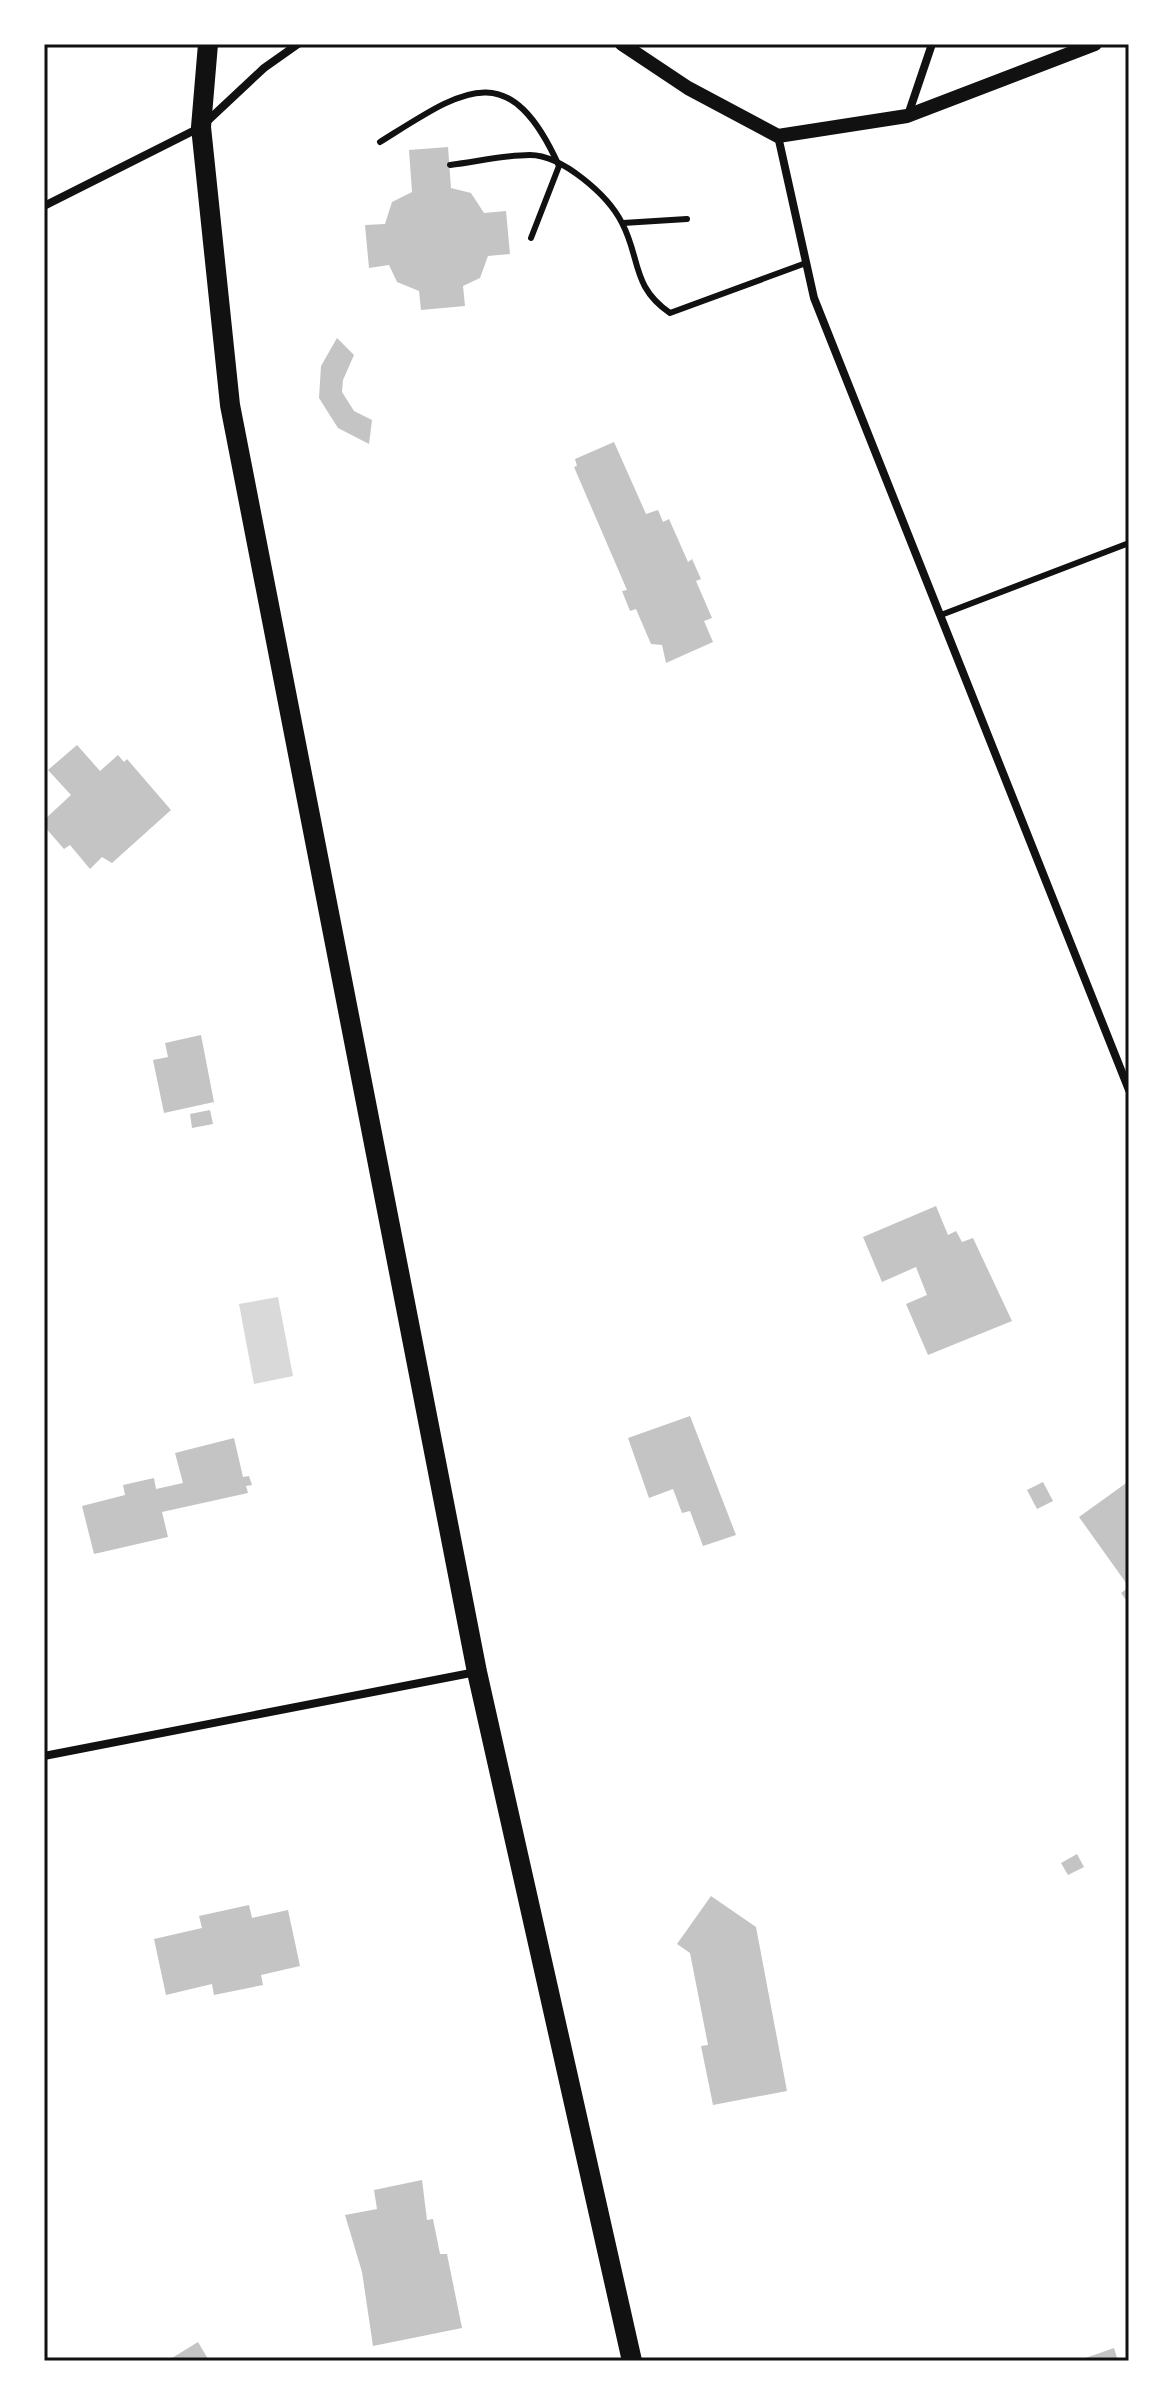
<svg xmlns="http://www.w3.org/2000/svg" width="1173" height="2405" font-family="Ubuntu,sans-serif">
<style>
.water{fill:#d9d9d9}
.building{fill:#c4c4c4}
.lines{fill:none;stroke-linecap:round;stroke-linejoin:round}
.service{stroke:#111;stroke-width:6}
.minor{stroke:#111;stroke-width:8}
.tertiary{stroke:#111;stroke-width:14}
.primary{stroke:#111;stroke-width:20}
.neatline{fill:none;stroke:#111;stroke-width:3}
</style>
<rect width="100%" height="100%" fill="#fff"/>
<polygon class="water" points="278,1297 293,1376 254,1384 239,1304"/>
<g class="building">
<polygon points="448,147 451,188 471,193 484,213 506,211 510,254 488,256 480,278 463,286 465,306 421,310 419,291 397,282 389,265 369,268 365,225 385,224 392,202 412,192 409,150"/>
<polygon points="337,338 354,355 343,380 342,392 354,411 372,420 369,444 338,428 319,398 321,366"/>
<polygon points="614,442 646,514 658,510 663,522 669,519 688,562 692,559 701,579 696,581 712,618 704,621 713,642 666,663 662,645 651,644 636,609 630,611 622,591 627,590 574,467 577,466 575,459"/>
<polygon points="77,745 100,771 118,755 124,762 127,759 171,810 112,863 102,857 90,869 70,845 64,849 44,826 44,820 71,795 48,770"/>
<polygon points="201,1035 214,1102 164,1113 153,1060 168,1057 165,1043"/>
<polygon points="210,1110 213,1124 192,1128 190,1114"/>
<polygon points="936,1206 948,1235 956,1231 962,1242 973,1238 1012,1321 928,1355 906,1304 927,1295 916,1267 882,1282 863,1237"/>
<polygon points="690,1416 736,1535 703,1546 690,1511 682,1513 673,1489 649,1498 628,1438"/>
<polygon points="234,1438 243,1477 249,1476 252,1485 246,1486 248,1493 162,1512 168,1537 94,1554 82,1506 125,1495 123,1485 154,1478 156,1489 183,1483 175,1453"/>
<polygon points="1129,1481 1129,1604 1121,1593 1129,1587 1079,1517"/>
<polygon points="1043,1482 1053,1501 1037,1509 1027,1490"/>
<polygon points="1077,1854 1084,1867 1068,1875 1061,1863"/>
<polygon points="711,1896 756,1927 787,2091 713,2105 701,2046 708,2045 690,1953 677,1944"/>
<polygon points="249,1905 252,1918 288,1910 300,1966 261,1975 263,1985 214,1995 212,1984 166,1995 154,1939 202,1928 199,1916"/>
<polygon points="422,2180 427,2220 433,2219 440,2254 447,2254 462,2328 373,2346 362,2272 345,2215 377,2209 374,2190"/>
<polygon points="198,2342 208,2359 174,2361 172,2358"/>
<polygon points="1114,2348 1118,2361 1077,2361"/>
</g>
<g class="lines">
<g class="service">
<path d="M380 142C462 91 508 53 559 166L531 238"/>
<path d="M450 165C476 162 504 155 530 155 562 155 608 195 622 223 641 259 631 286 670 313L806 263"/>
<polyline points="623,223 687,219"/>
<polyline points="941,615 1129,543"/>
</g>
<g class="minor">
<polyline points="908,115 932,44"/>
<polyline points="778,136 814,298 1129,1090"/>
<polyline points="44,206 201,127 264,68 298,44"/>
<polyline points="44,1756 476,1672"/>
</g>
<polyline class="tertiary" points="622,44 688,88 778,136 907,116 1095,44"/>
<polyline class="primary" points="208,44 201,127 230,405 477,1672 632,2361"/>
</g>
<rect width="1173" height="2405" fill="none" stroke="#ffffff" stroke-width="92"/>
<rect x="46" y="46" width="1081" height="2313" class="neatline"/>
</svg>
